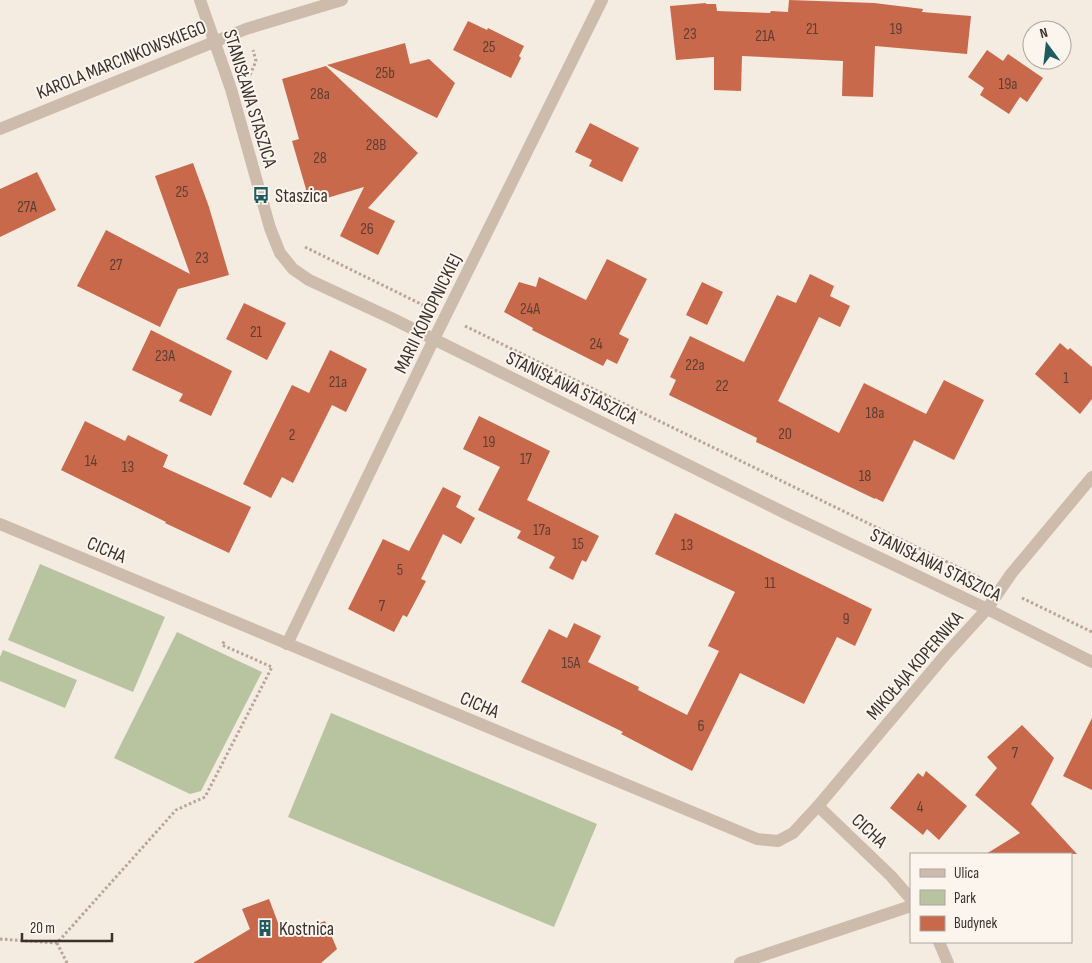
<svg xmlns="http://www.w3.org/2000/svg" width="1092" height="963" font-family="'Sofia Sans Condensed',sans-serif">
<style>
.green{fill:#b8c4a0}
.building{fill:#c8694b}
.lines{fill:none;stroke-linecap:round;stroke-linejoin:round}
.path{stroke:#b9a596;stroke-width:3;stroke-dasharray:2.5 2.5;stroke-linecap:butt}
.minor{stroke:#cdbbac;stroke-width:12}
.labels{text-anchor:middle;stroke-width:4;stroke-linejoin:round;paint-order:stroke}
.number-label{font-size:16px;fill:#5e3e33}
.street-label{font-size:19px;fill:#3b302b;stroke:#fbf5ee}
.poi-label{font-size:19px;fill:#3b302b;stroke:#fbf5ee;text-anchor:start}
</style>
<rect width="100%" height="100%" fill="#f4ebe1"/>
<g class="green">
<polygon points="40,564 165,617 133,692 8,640"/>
<polygon points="177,632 262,672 201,791 190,794 114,758"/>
<polygon points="3,650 77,680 65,708 0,681 0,657"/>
<polygon points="331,713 597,824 554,927 288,817"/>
</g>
<g class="building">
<polygon points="789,0 874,3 923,9 922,12 971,16 967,54 875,46 873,97 842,96 843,61 742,56 741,91 714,90 714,57 676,60 670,6 706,3 706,4 716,4 717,11 770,13 771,11 788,12"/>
<polygon points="468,21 487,30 488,28 524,46 519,56 521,58 511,78 453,50"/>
<polygon points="405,43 410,64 429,59 455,83 437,118 327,65"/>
<polygon points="987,50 1003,61 1008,54 1043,78 1027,102 1020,97 1009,114 980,95 984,88 968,77"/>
<polygon points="326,66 418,153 368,208 395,221 378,255 340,236 364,187 310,203 292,141 299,139 282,79"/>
<polygon points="590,123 639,148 622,182 589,166 592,160 575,152"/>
<polygon points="193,163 209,207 229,275 178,289 160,327 77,286 106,230 190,274 155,176"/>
<polygon points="37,172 56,210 0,237 0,189"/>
<polygon points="607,259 647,279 619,334 629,339 617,364 607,359 603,366 532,330 533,328 504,312 519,282 536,287 539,277 586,300"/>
<polygon points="810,274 834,286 830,296 850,306 840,327 819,317 778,401 839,433 864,383 926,414 944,380 984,400 954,460 914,440 883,502 875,498 875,499 756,442 757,438 669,395 676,380 670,377 690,336 744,362 777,295 796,303"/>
<polygon points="702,282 723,292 707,325 686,315"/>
<polygon points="244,303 286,323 267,360 226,339"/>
<polygon points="151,330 232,371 211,416 179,401 183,394 132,370"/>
<polygon points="1060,343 1068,350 1070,348 1092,367 1092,399 1080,414 1035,374"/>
<polygon points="330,350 367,369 346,412 332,405 293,483 282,477 271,498 243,484 292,385 309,393"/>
<polygon points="479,416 550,451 527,500 599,536 586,562 582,560 573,580 549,568 555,557 517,538 521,531 478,510 500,467 463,449"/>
<polygon points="85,421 125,441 128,435 168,455 163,467 251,507 229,553 165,523 166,522 61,470"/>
<polygon points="443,487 461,496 456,507 475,518 461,544 443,534 421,579 426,581 407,617 403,615 394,632 348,609 383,539 409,551"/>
<polygon points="675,513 872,609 855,646 837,637 804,704 740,673 692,771 621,734 623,732 521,682 549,629 567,638 574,623 601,636 588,662 639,687 638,690 687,715 719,651 708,646 735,592 655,554"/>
<polygon points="1092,718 1092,790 1063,776"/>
<polygon points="1022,725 1054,758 1031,804 1077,854 986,854 1020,833 975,795 997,768 987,757"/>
<polygon points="926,771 967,806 939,840 927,829 923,835 890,808 918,773 923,777"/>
<polygon points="269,899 283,936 325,921 337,949 321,963 193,963 250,929 242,909"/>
</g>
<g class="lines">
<g class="path">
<polyline points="250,75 256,61 253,50"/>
<polyline points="305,247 425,306"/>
<polyline points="465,326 982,579"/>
<polyline points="1022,598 1092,632"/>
<polyline points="0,939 57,943"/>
<polyline points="67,963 57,943 176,810 205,797 272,667 222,645 225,640"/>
</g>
<g class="minor">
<polyline points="200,0 231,89 270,228 280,253 293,269 309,280 391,318 787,514 987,609 1092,662"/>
<polyline points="0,129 246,29 342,0"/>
<polyline points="0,524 757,839 778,841 793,833 818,806 946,654 987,609 1011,574 1092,477"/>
<polyline points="287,644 434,339 602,0"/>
<polyline points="818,806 891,876 911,899"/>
<polyline points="939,942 948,963"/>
<polyline points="740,963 911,906"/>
</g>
</g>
<defs>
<g id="bus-bare" transform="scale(1.35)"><path d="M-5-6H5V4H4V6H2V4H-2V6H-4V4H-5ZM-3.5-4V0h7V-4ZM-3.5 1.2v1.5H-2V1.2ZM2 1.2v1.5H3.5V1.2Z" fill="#1f5a5e" stroke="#fbf5ee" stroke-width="2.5" paint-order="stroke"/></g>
<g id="building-bare" transform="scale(1.35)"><path d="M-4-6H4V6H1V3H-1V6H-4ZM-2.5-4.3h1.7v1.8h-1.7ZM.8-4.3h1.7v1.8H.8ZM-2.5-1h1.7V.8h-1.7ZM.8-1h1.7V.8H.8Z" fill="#1f5a5e" stroke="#fbf5ee" stroke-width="2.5" paint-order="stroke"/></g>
</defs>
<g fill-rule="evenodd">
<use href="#bus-bare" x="261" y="195"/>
<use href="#building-bare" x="265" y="928"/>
</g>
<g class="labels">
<g class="number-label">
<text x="812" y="34">21</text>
<text x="896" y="34">19</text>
<text x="690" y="39">23</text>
<text x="765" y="41">21A</text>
<text x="489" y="52">25</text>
<text x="385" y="78">25b</text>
<text x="1008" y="89">19a</text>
<text x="320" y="99">28a</text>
<text x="376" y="150">28B</text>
<text x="320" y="163">28</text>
<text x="182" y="197">25</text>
<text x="27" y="212">27A</text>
<text x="367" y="234">26</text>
<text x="202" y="263">23</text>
<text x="116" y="270">27</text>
<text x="530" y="314">24A</text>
<text x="256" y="337">21</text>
<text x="596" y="349">24</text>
<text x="165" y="361">23A</text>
<text x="695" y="370">22a</text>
<text x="1066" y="383">1</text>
<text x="338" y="387">21a</text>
<text x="722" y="391">22</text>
<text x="875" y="418">18a</text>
<text x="785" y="439">20</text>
<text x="292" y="440">2</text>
<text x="489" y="447">19</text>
<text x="526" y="464">17</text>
<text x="91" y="466">14</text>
<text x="128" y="472">13</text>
<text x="865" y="481">18</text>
<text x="542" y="535">17a</text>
<text x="578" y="549">15</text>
<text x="687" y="550">13</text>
<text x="400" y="575">5</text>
<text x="770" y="588">11</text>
<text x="382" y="611">7</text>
<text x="846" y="624">9</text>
<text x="571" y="668">15A</text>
<text x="701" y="731">6</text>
<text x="1015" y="758">7</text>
<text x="920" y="812">4</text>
</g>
<g class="street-label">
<text transform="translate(121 59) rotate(-22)" y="7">KAROLA MARCINKOWSKIEGO</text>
<text transform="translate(251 98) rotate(73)" y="7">STANISŁAWA STASZICA</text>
<text transform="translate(427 313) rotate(-64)" y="7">MARII KONOPNICKIEJ</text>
<text transform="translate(572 387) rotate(26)" y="7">STANISŁAWA STASZICA</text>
<text transform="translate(107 549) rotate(23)" y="7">CICHA</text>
<text transform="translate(936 564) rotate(26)" y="7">STANISŁAWA STASZICA</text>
<text transform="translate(914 665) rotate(-49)" y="7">MIKOŁAJA KOPERNIKA</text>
<text transform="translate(480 704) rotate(23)" y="7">CICHA</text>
<text transform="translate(870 830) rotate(43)" y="7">CICHA</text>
</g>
<g class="poi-label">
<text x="275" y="202">Staszica</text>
<text x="279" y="935">Kostnica</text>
</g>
</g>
<rect x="910" y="853" width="162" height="90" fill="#fbf5ee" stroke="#aea6a0"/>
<rect x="920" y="869" width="25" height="8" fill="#cdbbac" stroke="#aea6a0"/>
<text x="954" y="878" font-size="15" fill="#3b302b">Ulica</text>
<rect x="920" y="890" width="25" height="15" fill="#b8c4a0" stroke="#aea6a0"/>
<text x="954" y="903" font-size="15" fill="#3b302b">Park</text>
<rect x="920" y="916" width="25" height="15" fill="#c8694b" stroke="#aea6a0"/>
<text x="954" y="928" font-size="15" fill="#3b302b">Budynek</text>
<g transform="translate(1047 45) rotate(345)"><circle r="24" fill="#fbf5ee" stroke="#aea6a0"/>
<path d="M0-4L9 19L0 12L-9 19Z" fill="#1f5a5e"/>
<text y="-8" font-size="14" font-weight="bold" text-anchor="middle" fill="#3b302b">N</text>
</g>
<path d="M22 933v8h90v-8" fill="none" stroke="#3b302b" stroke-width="2.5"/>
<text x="30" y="933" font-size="15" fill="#3b302b" stroke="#fbf5ee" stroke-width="4" paint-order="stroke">20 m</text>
</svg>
